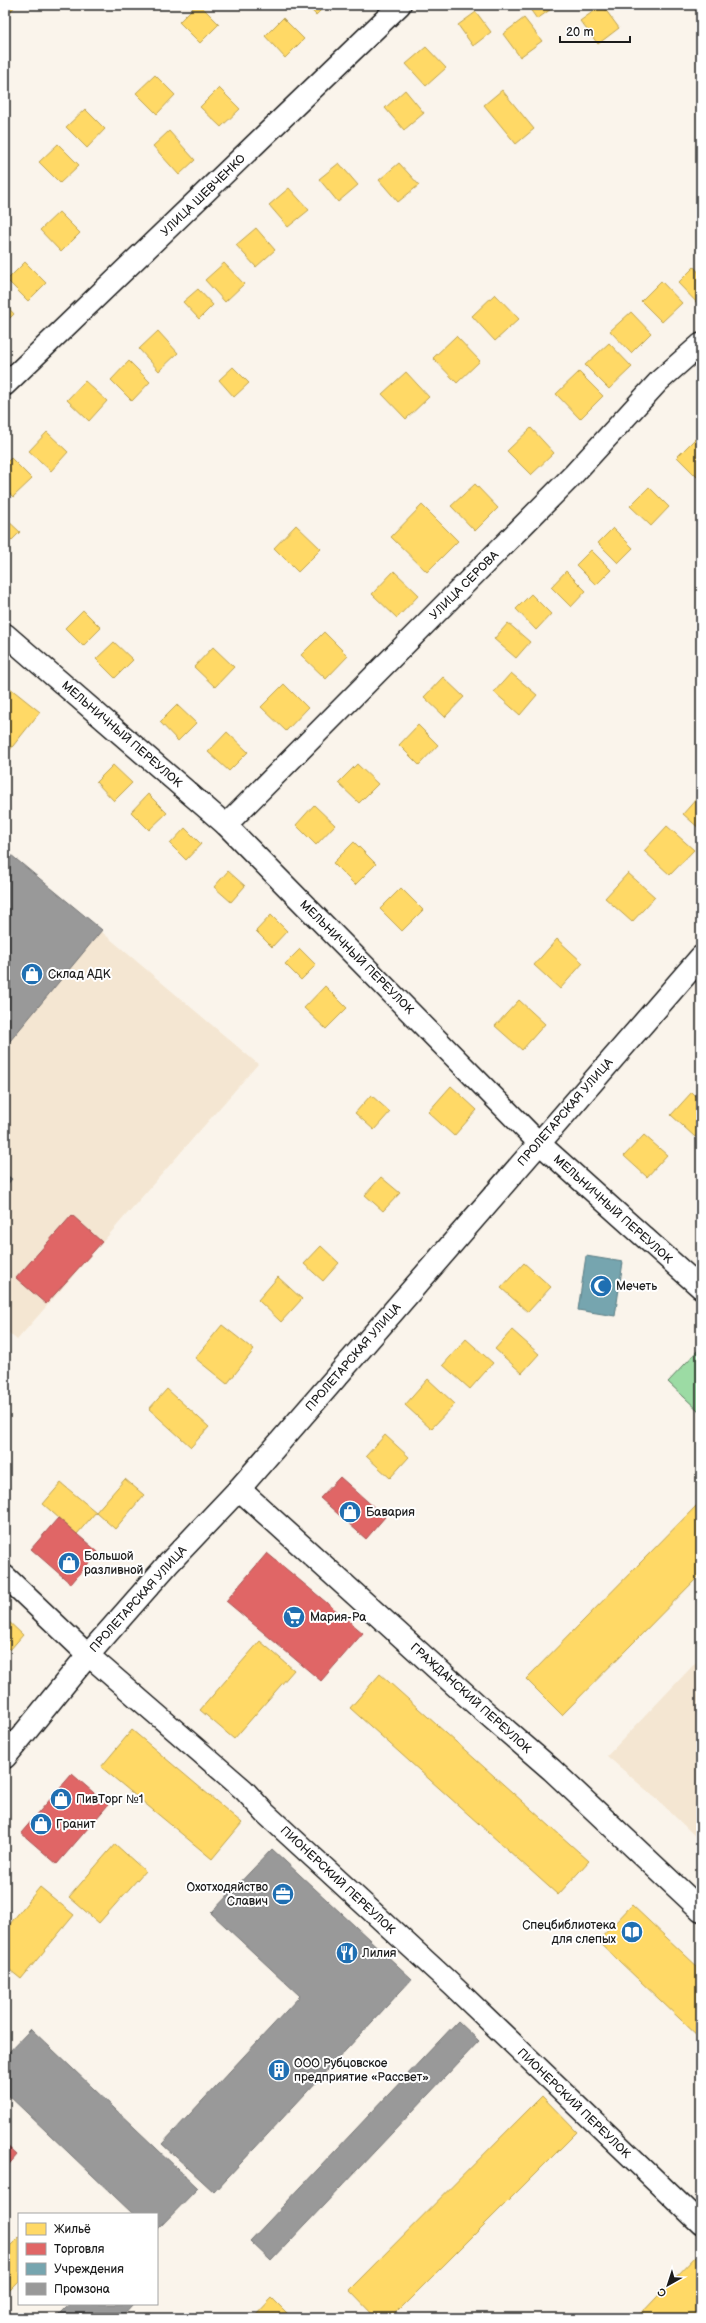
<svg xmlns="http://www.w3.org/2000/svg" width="706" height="2323" font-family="'Balsamiq Sans',sans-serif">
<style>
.built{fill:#f4e6d2}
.green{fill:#9cdba4;stroke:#5c7c60}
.homes{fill:#ffd966;stroke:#bba050}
.shops{fill:#e06666;stroke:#a55050}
.public{fill:#76a5af;stroke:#5b7c83}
.industry{fill:#999;stroke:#747474}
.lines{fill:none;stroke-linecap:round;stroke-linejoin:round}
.minor-casing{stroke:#1c1c1c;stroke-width:24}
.tertiary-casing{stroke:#1c1c1c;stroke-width:25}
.secondary-casing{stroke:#1c1c1c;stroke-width:25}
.minor{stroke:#fff;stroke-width:21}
.tertiary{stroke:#fff;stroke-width:22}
.secondary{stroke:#fff;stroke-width:22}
.labels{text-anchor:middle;stroke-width:4;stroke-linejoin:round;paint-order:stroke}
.street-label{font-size:12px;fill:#1c1c1c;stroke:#fff}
.poi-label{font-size:12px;fill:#1c1c1c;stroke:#fff;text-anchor:start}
</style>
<rect width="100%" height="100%" fill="#faf4eb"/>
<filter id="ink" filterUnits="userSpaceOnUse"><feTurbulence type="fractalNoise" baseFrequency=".025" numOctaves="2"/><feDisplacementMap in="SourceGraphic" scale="8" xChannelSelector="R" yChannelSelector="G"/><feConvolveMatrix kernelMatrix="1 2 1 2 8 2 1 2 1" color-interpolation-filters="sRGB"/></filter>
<g filter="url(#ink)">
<g class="built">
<polygon points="5,850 258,1064 17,1340 5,1330"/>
<polygon points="701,1657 701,1842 660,1802 607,1756"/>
</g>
<polygon class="green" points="701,1347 701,1411 700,1412 668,1382"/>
<g class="homes">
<polygon points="5,5 16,5 5,18"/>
<polygon points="196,5 200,5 219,24 200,43 179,22"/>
<polygon points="306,5 326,5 316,15"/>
<polygon points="527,5 552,5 554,7 537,19"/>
<polygon points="602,5 619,28 598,44 580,21"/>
<polygon points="476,12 491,32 473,46 458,25"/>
<polygon points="283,18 304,39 285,58 265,36"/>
<polygon points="524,18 542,41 520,57 503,34"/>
<polygon points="426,47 446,68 426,86 406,64"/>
<polygon points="155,75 175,95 157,114 136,93"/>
<polygon points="219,88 240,109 221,127 200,107"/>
<polygon points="405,90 424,113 404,130 385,108"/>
<polygon points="502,90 534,129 516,144 484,105"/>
<polygon points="85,109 105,129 87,148 66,127"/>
<polygon points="169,131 195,160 179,175 153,146"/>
<polygon points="58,144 79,165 60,183 39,162"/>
<polygon points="339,163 358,185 338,202 319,179"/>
<polygon points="399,163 419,185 398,202 379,180"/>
<polygon points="289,188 309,210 288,227 269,205"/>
<polygon points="59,212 80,233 61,252 40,230"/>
<polygon points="256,228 275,250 256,267 236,245"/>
<polygon points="25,262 46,283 28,301 7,280"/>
<polygon points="224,263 244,284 225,302 205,280"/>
<polygon points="694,267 701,275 701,307 678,283"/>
<polygon points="661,281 682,303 662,322 641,301"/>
<polygon points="198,289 213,305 199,319 183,302"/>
<polygon points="495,294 519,319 495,341 472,316"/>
<polygon points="5,304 14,314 5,323"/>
<polygon points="631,312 651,333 631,353 610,331"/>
<polygon points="158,331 178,353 159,371 139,349"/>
<polygon points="456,336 480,361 457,383 433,358"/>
<polygon points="609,343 632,367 609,389 585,365"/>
<polygon points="129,361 150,382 132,401 111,380"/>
<polygon points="233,367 249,383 234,397 219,380"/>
<polygon points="406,372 429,397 406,419 382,394"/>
<polygon points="579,372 603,396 580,419 556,394"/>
<polygon points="85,381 107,401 89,421 67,400"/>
<polygon points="531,428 554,453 531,475 507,451"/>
<polygon points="47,432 68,452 51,471 29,451"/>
<polygon points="695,439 701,444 701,473 697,477 677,457"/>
<polygon points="11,458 32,479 13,497 5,489 5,464"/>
<polygon points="475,484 498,508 475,531 451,506"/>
<polygon points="649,487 669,507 651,526 630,506"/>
<polygon points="422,505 458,541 427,572 391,537"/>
<polygon points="5,518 20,532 5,547"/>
<polygon points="296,525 321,549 298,572 274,548"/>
<polygon points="613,528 633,548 618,563 598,543"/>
<polygon points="591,550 611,570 596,585 576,565"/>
<polygon points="394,571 419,595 397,618 372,594"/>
<polygon points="566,571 586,591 571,607 551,587"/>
<polygon points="531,594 551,614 536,630 516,609"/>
<polygon points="83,610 101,628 83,646 65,628"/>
<polygon points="508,623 530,642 516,658 494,639"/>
<polygon points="324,632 348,656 326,679 301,655"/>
<polygon points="114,642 133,660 115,678 96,659"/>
<polygon points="213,647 234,667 215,687 194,667"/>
<polygon points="511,673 537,695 520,715 494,692"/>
<polygon points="443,677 464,697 445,717 424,697"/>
<polygon points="5,684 40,712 5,756"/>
<polygon points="284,684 308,708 286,731 261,707"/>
<polygon points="177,705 196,723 178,741 160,722"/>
<polygon points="418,725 438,745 419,765 399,745"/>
<polygon points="227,732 248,752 229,771 208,752"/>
<polygon points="357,764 378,784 359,803 338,783"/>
<polygon points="113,765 132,783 114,801 96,782"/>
<polygon points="148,794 167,813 149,830 131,812"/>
<polygon points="698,797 701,799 701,830 683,814"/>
<polygon points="314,805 335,825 316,845 296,825"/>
<polygon points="667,826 694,850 670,875 644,851"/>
<polygon points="185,828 201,844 186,860 170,844"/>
<polygon points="354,842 376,864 355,885 333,863"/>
<polygon points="228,871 245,886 231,902 214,887"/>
<polygon points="628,873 655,897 632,922 605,898"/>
<polygon points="401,888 423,910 402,931 380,909"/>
<polygon points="271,915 287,931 272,947 256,931"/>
<polygon points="557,939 583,963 560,989 534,965"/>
<polygon points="300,949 316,965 301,980 285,964"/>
<polygon points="325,986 347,1008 326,1029 304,1008"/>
<polygon points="519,1000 545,1024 522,1050 495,1026"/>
<polygon points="451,1086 477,1110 454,1136 428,1112"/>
<polygon points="692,1092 701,1101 701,1130 695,1137 671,1115"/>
<polygon points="371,1095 390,1112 374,1130 355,1113"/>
<polygon points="644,1135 667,1155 647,1177 624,1156"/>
<polygon points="381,1177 400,1193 383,1211 365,1195"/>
<polygon points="321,1246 339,1263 323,1281 304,1264"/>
<polygon points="524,1263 551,1287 528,1312 501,1288"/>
<polygon points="278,1277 302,1299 281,1322 258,1300"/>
<polygon points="222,1325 254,1350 227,1384 195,1358"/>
<polygon points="512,1330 539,1354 522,1373 495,1349"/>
<polygon points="466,1339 493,1363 470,1389 443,1365"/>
<polygon points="428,1379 455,1404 431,1429 405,1405"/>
<polygon points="167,1389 209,1427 191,1447 149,1409"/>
<polygon points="385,1435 409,1457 390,1478 366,1456"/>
<polygon points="125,1479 144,1495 115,1529 96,1512"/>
<polygon points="61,1483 96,1512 77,1534 43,1504"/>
<polygon points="701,1501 701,1574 562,1715 526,1679"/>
<polygon points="5,1618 23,1635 10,1650 5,1645"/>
<polygon points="260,1641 294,1670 234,1739 200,1710"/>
<polygon points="380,1674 589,1861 558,1895 350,1708"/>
<polygon points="132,1730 242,1823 212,1859 101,1767"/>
<polygon points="115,1844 145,1871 99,1923 69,1897"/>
<polygon points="40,1887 74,1915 21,1979 5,1966 5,1930"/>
<polygon points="632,1905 701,1970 701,2039 598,1941"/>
<polygon points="542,2096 577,2132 391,2318 376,2318 349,2290"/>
<polygon points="19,2237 19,2281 5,2295 5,2251"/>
<polygon points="696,2256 701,2261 701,2318 637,2318"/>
<polygon points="272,2298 292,2318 253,2318"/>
</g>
<g class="shops">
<polygon points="72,1215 102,1242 46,1304 16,1278"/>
<polygon points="340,1477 385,1517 366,1539 320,1498"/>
<polygon points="58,1518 98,1552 71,1584 31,1549"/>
<polygon points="267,1553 363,1633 321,1681 226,1601"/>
<polygon points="72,1774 108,1805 57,1864 21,1833"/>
<polygon points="5,2144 17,2155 5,2169"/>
</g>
<polygon class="public" points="586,1256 623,1262 615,1316 578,1310"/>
<g class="industry">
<polygon points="5,850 102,930 5,1047"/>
<polygon points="5,1174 12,1179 5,1187"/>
<polygon points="272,1849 412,1979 214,2192 162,2144 300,1996 211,1913"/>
<polygon points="458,2021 479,2041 271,2261 250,2241"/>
<polygon points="31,2029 198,2188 157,2230 157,2214 133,2214 5,2092 5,2056"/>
<polygon points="69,2304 133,2304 120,2318 55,2318"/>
</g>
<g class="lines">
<g class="minor-casing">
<g id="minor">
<polyline points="5,385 400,5"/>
<polyline points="5,634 226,825 538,1142 701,1288"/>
<polyline points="226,825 573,475 659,381 701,344"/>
<polyline points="5,1576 88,1655 244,1790 265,1813 452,1985 701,2224"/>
</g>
</g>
<g class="tertiary-casing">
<polyline id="tertiary" points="239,1489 476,1704 552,1770 701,1910"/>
</g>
<g class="secondary-casing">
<polyline id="secondary" points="5,1757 88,1655 168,1564 239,1489 701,957"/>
</g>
<use href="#minor" class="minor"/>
<use href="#tertiary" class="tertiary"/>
<use href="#secondary" class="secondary"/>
</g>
</g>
<defs>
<g id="shop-disc" transform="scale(1.15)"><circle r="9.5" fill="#1f6fb2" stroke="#fff"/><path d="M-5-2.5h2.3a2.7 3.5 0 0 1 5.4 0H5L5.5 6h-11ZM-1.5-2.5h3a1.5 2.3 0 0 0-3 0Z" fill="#fff"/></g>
<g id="mosque-disc" transform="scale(1.15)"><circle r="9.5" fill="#1f6fb2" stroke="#fff"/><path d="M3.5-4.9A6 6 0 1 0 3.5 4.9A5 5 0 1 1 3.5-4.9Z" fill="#fff"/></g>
<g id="supermarket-disc" transform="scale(1.15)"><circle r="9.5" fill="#1f6fb2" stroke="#fff"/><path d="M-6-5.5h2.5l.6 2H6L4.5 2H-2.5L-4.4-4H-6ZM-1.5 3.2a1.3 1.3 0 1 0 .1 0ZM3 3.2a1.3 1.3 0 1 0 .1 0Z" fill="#fff"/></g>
<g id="office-disc" transform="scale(1.15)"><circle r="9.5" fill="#1f6fb2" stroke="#fff"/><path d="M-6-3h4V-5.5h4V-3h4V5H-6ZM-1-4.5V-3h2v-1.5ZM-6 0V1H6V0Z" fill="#fff"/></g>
<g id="library-disc" transform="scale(1.15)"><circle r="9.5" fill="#1f6fb2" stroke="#fff"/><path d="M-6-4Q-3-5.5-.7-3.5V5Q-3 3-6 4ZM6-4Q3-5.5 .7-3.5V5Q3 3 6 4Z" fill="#fff"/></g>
<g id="restaurant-disc" transform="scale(1.15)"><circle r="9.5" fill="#1f6fb2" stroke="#fff"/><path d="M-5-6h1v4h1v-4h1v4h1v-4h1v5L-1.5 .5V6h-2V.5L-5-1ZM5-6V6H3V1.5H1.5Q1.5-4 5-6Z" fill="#fff"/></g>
<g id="building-disc" transform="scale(1.15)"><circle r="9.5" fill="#1f6fb2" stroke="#fff"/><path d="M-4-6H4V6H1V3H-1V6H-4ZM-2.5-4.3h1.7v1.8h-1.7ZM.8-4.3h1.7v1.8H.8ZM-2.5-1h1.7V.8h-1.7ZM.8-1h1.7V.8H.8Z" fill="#fff"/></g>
</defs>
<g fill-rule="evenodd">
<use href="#shop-disc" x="32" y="974"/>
<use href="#mosque-disc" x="601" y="1286"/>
<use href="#shop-disc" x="350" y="1512"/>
<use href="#shop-disc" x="69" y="1563"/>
<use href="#supermarket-disc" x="294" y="1617"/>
<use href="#shop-disc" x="61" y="1799"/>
<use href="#shop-disc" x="41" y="1824"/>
<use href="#office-disc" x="283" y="1894"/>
<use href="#library-disc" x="632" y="1932"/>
<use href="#restaurant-disc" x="347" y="1953"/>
<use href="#building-disc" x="279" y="2070"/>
</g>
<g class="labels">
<g class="street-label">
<text transform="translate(203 195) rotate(-44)" y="4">УЛИЦА ШЕВЧЕНКО</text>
<text transform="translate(464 585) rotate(-45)" y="4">УЛИЦА СЕРОВА</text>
<text transform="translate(122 734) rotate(41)" y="4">МЕЛЬНИЧНЫЙ ПЕРЕУЛОК</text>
<text transform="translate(357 957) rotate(45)" y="4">МЕЛЬНИЧНЫЙ ПЕРЕУЛОК</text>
<text transform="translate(565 1112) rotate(-49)" y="4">ПРОЛЕТАРСКАЯ УЛИЦА</text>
<text transform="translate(613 1209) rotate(42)" y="4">МЕЛЬНИЧНЫЙ ПЕРЕУЛОК</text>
<text transform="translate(353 1357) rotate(-49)" y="4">ПРОЛЕТАРСКАЯ УЛИЦА</text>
<text transform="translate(138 1599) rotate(-48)" y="4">ПРОЛЕТАРСКАЯ УЛИЦА</text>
<text transform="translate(471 1698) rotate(42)" y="4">ГРАЖДАНСКИЙ ПЕРЕУЛОК</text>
<text transform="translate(338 1880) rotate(43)" y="4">ПИОНЕРСКИЙ ПЕРЕУЛОК</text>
<text transform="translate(574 2103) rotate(44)" y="4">ПИОНЕРСКИЙ ПЕРЕУЛОК</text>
</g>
<g class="poi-label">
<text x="48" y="978">Склад АДК</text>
<text x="616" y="1290">Мечеть</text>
<text x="366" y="1516">Бавария</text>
<text x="84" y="1560">Большой<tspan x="84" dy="14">разливной</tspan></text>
<text x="310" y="1621">Мария-Ра</text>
<text x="76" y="1803">ПивТорг №1</text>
<text x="56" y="1828">Гранит</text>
<text x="268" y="1891" text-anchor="end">Охотходяйство<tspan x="268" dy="14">Славич</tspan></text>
<text x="616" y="1929" text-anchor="end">Спецбиблиотека<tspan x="616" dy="14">для слепых</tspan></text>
<text x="362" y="1957">Лилия</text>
<text x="294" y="2067">ООО Рубцовское<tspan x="294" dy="14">предприятие «Рассвет»</tspan></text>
</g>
</g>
<rect width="706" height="2323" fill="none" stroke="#fff" stroke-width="20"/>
<rect x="10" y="10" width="686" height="2303" fill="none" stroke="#1c1c1c" stroke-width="1.5" filter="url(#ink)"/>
<rect x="18" y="2213" width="140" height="92" fill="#ffffff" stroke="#a4a4a4"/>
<rect x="26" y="2223" width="20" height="12" fill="#ffd966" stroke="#a4a4a4"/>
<text x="54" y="2233" font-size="12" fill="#1c1c1c">Жильё</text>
<rect x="26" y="2243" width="20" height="12" fill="#e06666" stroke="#a4a4a4"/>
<text x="54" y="2253" font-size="12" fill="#1c1c1c">Торговля</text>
<rect x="26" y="2263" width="20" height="12" fill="#76a5af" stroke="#a4a4a4"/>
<text x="54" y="2273" font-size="12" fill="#1c1c1c">Учреждения</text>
<rect x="26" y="2283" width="20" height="12" fill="#999999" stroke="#a4a4a4"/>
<text x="54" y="2293" font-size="12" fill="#1c1c1c">Промзона</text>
<g transform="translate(668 2285) rotate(219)" stroke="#ffffff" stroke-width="3" paint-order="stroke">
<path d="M0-3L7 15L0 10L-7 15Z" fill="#1c1c1c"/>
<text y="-6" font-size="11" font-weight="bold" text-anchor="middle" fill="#1c1c1c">С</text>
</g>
<path d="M560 36v6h70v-6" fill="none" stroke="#1c1c1c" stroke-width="2"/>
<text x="566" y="36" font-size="12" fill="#1c1c1c" stroke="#ffffff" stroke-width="3" paint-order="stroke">20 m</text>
</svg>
